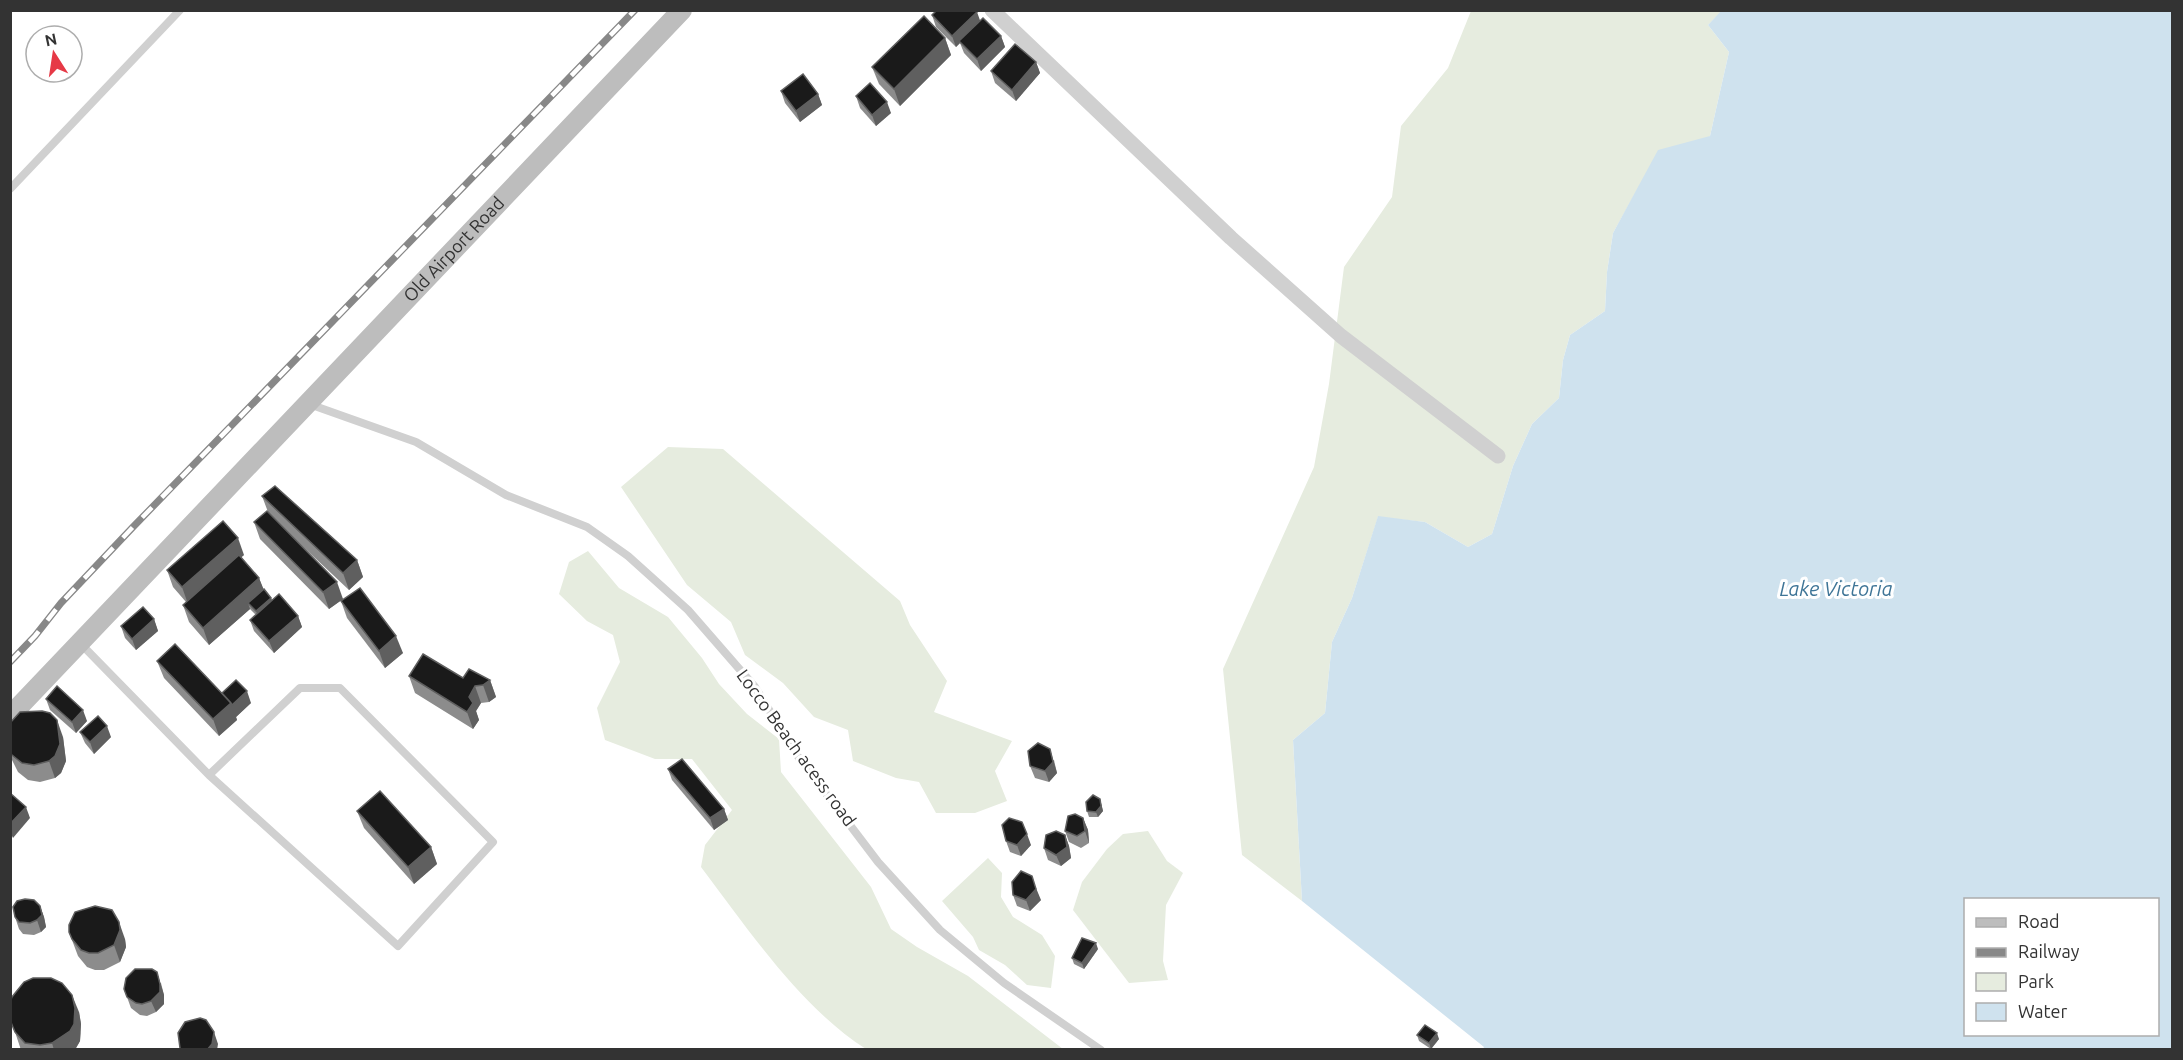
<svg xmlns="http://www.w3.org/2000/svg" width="2183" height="1060" font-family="Ubuntu,sans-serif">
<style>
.green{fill:#e6ecdf}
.water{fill:#cfe2ee;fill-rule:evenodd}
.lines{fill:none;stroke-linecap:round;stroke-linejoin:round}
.lane{stroke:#d0d0d0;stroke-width:8}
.street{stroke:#d0d0d0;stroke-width:15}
.secondary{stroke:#bdbdbd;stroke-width:20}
.rail-casing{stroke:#888;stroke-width:7}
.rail{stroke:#fff;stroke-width:4.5;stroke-dasharray:14;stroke-linecap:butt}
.wall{fill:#8c8c8c}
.shaded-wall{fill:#5f5f5f}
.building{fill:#1a1a1a;stroke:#5f5f5f;stroke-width:1.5}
.labels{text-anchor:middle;stroke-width:6;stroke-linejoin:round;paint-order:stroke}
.street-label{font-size:18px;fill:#333;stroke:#fff}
.water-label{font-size:20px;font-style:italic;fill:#3f7597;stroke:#fff}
</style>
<rect width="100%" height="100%" fill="#fff"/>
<g class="green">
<polygon points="1471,11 1722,11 1708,25 1729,52 1710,136 1637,190 1613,233 1607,272 1605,311 1570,335 1563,360 1559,398 1532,424 1513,466 1492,534 1468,547 1425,522 1378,517 1352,598 1332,642 1325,713 1293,740 1302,901 1242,855 1223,669 1314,467 1329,384 1344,267 1392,197 1401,126 1448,68"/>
<polygon points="668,447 723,449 900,601 910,625 947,681 934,712 1012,741 995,771 1007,801 975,813 936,813 919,782 896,778 853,761 848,730 814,717 783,683 745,655 731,622 687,585 621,487"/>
<path d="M588 551 619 588 668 617 702 658 719 684 747 714 779 739 781 772 871 887 891 929 917 947 968 976 1063 1049H866C800 1007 748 929 701 867L705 845 732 810 692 759H655L605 740 597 708 620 662 613 635 587 621 559 594 569 562Z"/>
<polygon points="1148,831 1167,861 1183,873 1166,905 1163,961 1168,980 1129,983 1073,910 1082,882 1107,849 1123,834"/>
<polygon points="988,858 1002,873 1001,897 1013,917 1042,935 1055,956 1051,988 1027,985 1005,965 979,950 973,937 942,901"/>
</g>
<path class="water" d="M1722 10 2172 11V1049H1483L1484 1047 1302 901 1293 740 1325 713 1332 642 1352 598 1378 516 1425 522 1468 547 1492 534 1513 466 1532 424 1559 398 1563 360 1570 335 1605 311 1607 272 1613 233 1658 150 1710 136 1729 52 1708 25ZM1966 900H2158V1034H1966Z"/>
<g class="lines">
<g class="lane">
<polyline points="10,189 180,10"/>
<polyline points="309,404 416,442 506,495 587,527 628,556 688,610 755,687 799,758 878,862 940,930 1004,983 1101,1050"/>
<polyline points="81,644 209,775 398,946 493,842 340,688 300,688 209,775"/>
</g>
<polyline class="street" points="992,10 1231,238 1341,336 1498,456"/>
<path class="secondary" id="s1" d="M10 716 682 10"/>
<g class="rail-casing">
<polyline id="rail" points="10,662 35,636 61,603 133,527 635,10"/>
</g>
<use href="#rail" class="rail"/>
</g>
<g class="wall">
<polygon points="932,15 980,21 1001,36 1005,47 981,71 964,53 960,43 956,47 936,27"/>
<polygon points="945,38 951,55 900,106 879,84 872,67"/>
<polygon points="1036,62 1040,73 1016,101 995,83 991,71"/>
<polygon points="781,91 818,94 822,105 800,122 785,103"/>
<polygon points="856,96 891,113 876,126 860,108"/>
<polygon points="262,496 357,560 363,577 349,590 282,527 343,599 329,609 260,539 254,522 268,512"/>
<polygon points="244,555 241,557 259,578 263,589 271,598 272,600 298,616 302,627 274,653 254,631 250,620 256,615 250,609 209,645 189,622 183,605 186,602 173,587 167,570"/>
<polygon points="341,601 403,653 385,668 347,618"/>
<polygon points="154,619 158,631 136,650 125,638 121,626"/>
<polygon points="157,661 222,693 251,703 236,717 237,720 219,736 164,678"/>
<polygon points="409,676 463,678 490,680 496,697 489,702 481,703 476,711 479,720 473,729 415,693"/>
<polygon points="46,699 87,721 76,733 50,710"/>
<polygon points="10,723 63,737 66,761 61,773 55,778 40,782 28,780 18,772 10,756"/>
<polygon points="80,732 111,737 94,754 85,743"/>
<polygon points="1054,760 1057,773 1049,782 1035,778 1030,766"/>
<polygon points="668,769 724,809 728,820 714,830 672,780"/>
<polygon points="1100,799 1103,811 1098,817 1089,817 1087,811"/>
<polygon points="357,811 431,847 437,864 414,884 364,828"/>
<polygon points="1083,818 1088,830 1089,843 1081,848 1069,842 1065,831"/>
<polygon points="1065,835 1069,846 1071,858 1061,866 1048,860 1044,848"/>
<polygon points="1006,841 1031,845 1021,856 1010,852"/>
<polygon points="1013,895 1041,900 1030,911 1017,906"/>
<polygon points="40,906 44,917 46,927 41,932 34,935 23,934 19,929 15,917"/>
<polygon points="69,932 125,939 126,947 120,962 104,970 95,970 87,967 78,956"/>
<polygon points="1098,949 1084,969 1074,964 1072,958"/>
<polygon points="161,983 164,995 164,1004 156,1012 147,1016 140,1015 131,1008 124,989"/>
<polygon points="79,1012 81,1024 80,1041 76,1048 73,1050 21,1050 15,1032"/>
<polygon points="1417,1035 1439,1039 1431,1049 1419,1041"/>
</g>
<g class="shaded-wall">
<polygon points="977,12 981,23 959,41 960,43 956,47 952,36"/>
<polygon points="1001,36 1005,47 981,71 977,59"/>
<polygon points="945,38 951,55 900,106 894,89"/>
<polygon points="1036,62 1040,73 1016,101 1012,90"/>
<polygon points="818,94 822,105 800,122 796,111"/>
<polygon points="887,102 891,113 876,126 872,115"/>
<polygon points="238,538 244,555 188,604 182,587"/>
<polygon points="357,560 363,577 349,590 343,573"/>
<polygon points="259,578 266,595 248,603 250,609 209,645 203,628"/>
<polygon points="337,582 343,599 329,609 323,592"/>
<polygon points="271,598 273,603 258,617 256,611"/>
<polygon points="298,616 302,627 274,653 269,641"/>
<polygon points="154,619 158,631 136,650 132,639"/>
<polygon points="396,636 403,653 385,668 379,651"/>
<polygon points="490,680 496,697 489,702 483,685"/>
<polygon points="475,686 481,703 476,711 479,720 473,729 467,712 469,697"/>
<polygon points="247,691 251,703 236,717 237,720 219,736 213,719 231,703"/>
<polygon points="83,710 87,721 76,733 72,722"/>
<polygon points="57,720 63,737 66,761 61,773 55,778 49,761"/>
<polygon points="107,726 111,737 94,754 90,742"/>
<polygon points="1050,749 1057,773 1049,782 1045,771"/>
<polygon points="1100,799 1103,811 1098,817 1096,812"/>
<polygon points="26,807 30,818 13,838 10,832 10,824"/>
<polygon points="724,809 728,820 714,830 710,818"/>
<polygon points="1083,818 1088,830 1089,843 1085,831"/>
<polygon points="1027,834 1031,845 1021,856 1017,845"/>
<polygon points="1065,835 1069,846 1071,858 1061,866 1056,855"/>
<polygon points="431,847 437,864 414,884 408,867"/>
<polygon points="1036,888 1041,900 1030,911 1026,900"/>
<polygon points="40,906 44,917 46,927 41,932 37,920"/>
<polygon points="119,922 125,939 126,947 120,962 114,945"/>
<polygon points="1096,943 1098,949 1084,969 1082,963"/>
<polygon points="157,972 164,995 164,1004 156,1012 151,1001"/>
<polygon points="72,995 79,1012 81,1024 80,1041 76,1048 73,1050 54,1050 52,1043"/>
<polygon points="214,1032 218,1044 217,1050 207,1050"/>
<polygon points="1437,1033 1439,1039 1431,1049 1429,1043"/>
</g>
<g class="building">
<polygon points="937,10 976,10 977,12 952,36 932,15"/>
<polygon points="924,16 945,38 894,89 872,67"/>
<polygon points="983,18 1001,36 977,59 959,41"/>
<polygon points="1015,44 1036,62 1012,90 991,71"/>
<polygon points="803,74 818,94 796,111 781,91"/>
<polygon points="870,83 887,102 872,115 856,96"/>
<polygon points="275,486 357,560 343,573 262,496"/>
<polygon points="267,511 337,582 323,592 254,522"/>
<polygon points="223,521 238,538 182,587 167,570"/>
<polygon points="239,555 259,578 203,628 183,605"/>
<polygon points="360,588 396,636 379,651 341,601"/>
<polygon points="264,589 271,598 256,611 248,603"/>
<polygon points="279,594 298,616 269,641 250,620"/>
<polygon points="143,607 154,619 132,639 121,626"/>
<polygon points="175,644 231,703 213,719 157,661"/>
<polygon points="423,654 463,678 469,669 490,680 483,685 475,686 469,697 473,703 467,712 409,676"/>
<polygon points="236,680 247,691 232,705 231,703 222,693"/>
<polygon points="57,686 83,710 72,722 46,699"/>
<polygon points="42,711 50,713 57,720 60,744 55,756 49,761 34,765 22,763 12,755 10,753 10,723 20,712"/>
<polygon points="98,716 107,726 90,742 80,732"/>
<polygon points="1038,743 1050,749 1053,762 1045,771 1030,766 1028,751"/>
<polygon points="682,759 724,809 710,818 668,769"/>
<polygon points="380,791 431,847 408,867 357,811"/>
<polygon points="10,793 26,807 10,824"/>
<polygon points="1093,795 1100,799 1101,806 1096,812 1087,811 1086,802"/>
<polygon points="1075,814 1083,818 1085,831 1077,836 1065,831 1068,816"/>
<polygon points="1009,818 1022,822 1027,834 1017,845 1006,841 1002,825"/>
<polygon points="1056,831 1065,835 1067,847 1056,855 1044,848 1046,835"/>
<polygon points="1021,871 1032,876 1036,889 1026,900 1013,895 1012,882"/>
<polygon points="25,899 34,900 40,906 42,915 37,920 30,923 19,922 15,917 13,907 17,901"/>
<polygon points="95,906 112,910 119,922 120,930 114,945 98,953 89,953 81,950 72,939 69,932 69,925 75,912"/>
<polygon points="1082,938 1096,943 1082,963 1072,958"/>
<polygon points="135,969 152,969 157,972 160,984 160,992 151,1001 142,1004 136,1003 127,997 124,989 126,978"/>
<polygon points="33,978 51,978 62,983 72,995 75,1008 74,1024 70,1031 52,1043 40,1045 25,1043 15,1032 10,1020 10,1002 12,997 24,982"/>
<polygon points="200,1018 206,1020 214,1032 212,1044 207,1050 182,1050 180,1048 178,1033 185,1022"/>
<polygon points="1425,1025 1437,1033 1429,1043 1417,1035"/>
</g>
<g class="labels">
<g class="street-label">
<text dy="6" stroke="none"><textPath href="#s1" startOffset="644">Old Airport Road</textPath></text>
<text transform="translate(796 748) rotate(54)" y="6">Locco Beach acess road</text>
</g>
<g class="water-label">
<text x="1836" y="596">Lake Victoria</text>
</g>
</g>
<rect width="2183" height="1060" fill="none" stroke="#333333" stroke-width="24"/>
<rect x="1964" y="898" width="195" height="138" fill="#ffffff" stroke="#adadad" stroke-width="1.5"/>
<rect x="1976" y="918" width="30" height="9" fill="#bdbdbd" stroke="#adadad" stroke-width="1.5"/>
<text x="2018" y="928" font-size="18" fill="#333333">Road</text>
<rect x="1976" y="948" width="30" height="9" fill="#888888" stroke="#adadad" stroke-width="1.5"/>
<text x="2018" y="958" font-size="18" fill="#333333">Railway</text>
<rect x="1976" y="973" width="30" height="18" fill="#e6ecdf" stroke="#adadad" stroke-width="1.5"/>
<text x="2018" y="988" font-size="18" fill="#333333">Park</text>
<rect x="1976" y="1003" width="30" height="18" fill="#cfe2ee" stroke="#adadad" stroke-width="1.5"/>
<text x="2018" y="1018" font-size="18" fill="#333333">Water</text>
<g transform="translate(54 54) rotate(348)"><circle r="28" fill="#ffffff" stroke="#adadad" stroke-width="1.5"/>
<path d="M0-4.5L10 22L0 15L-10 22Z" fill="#e63946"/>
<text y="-9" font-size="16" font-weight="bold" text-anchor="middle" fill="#333333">N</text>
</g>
</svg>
